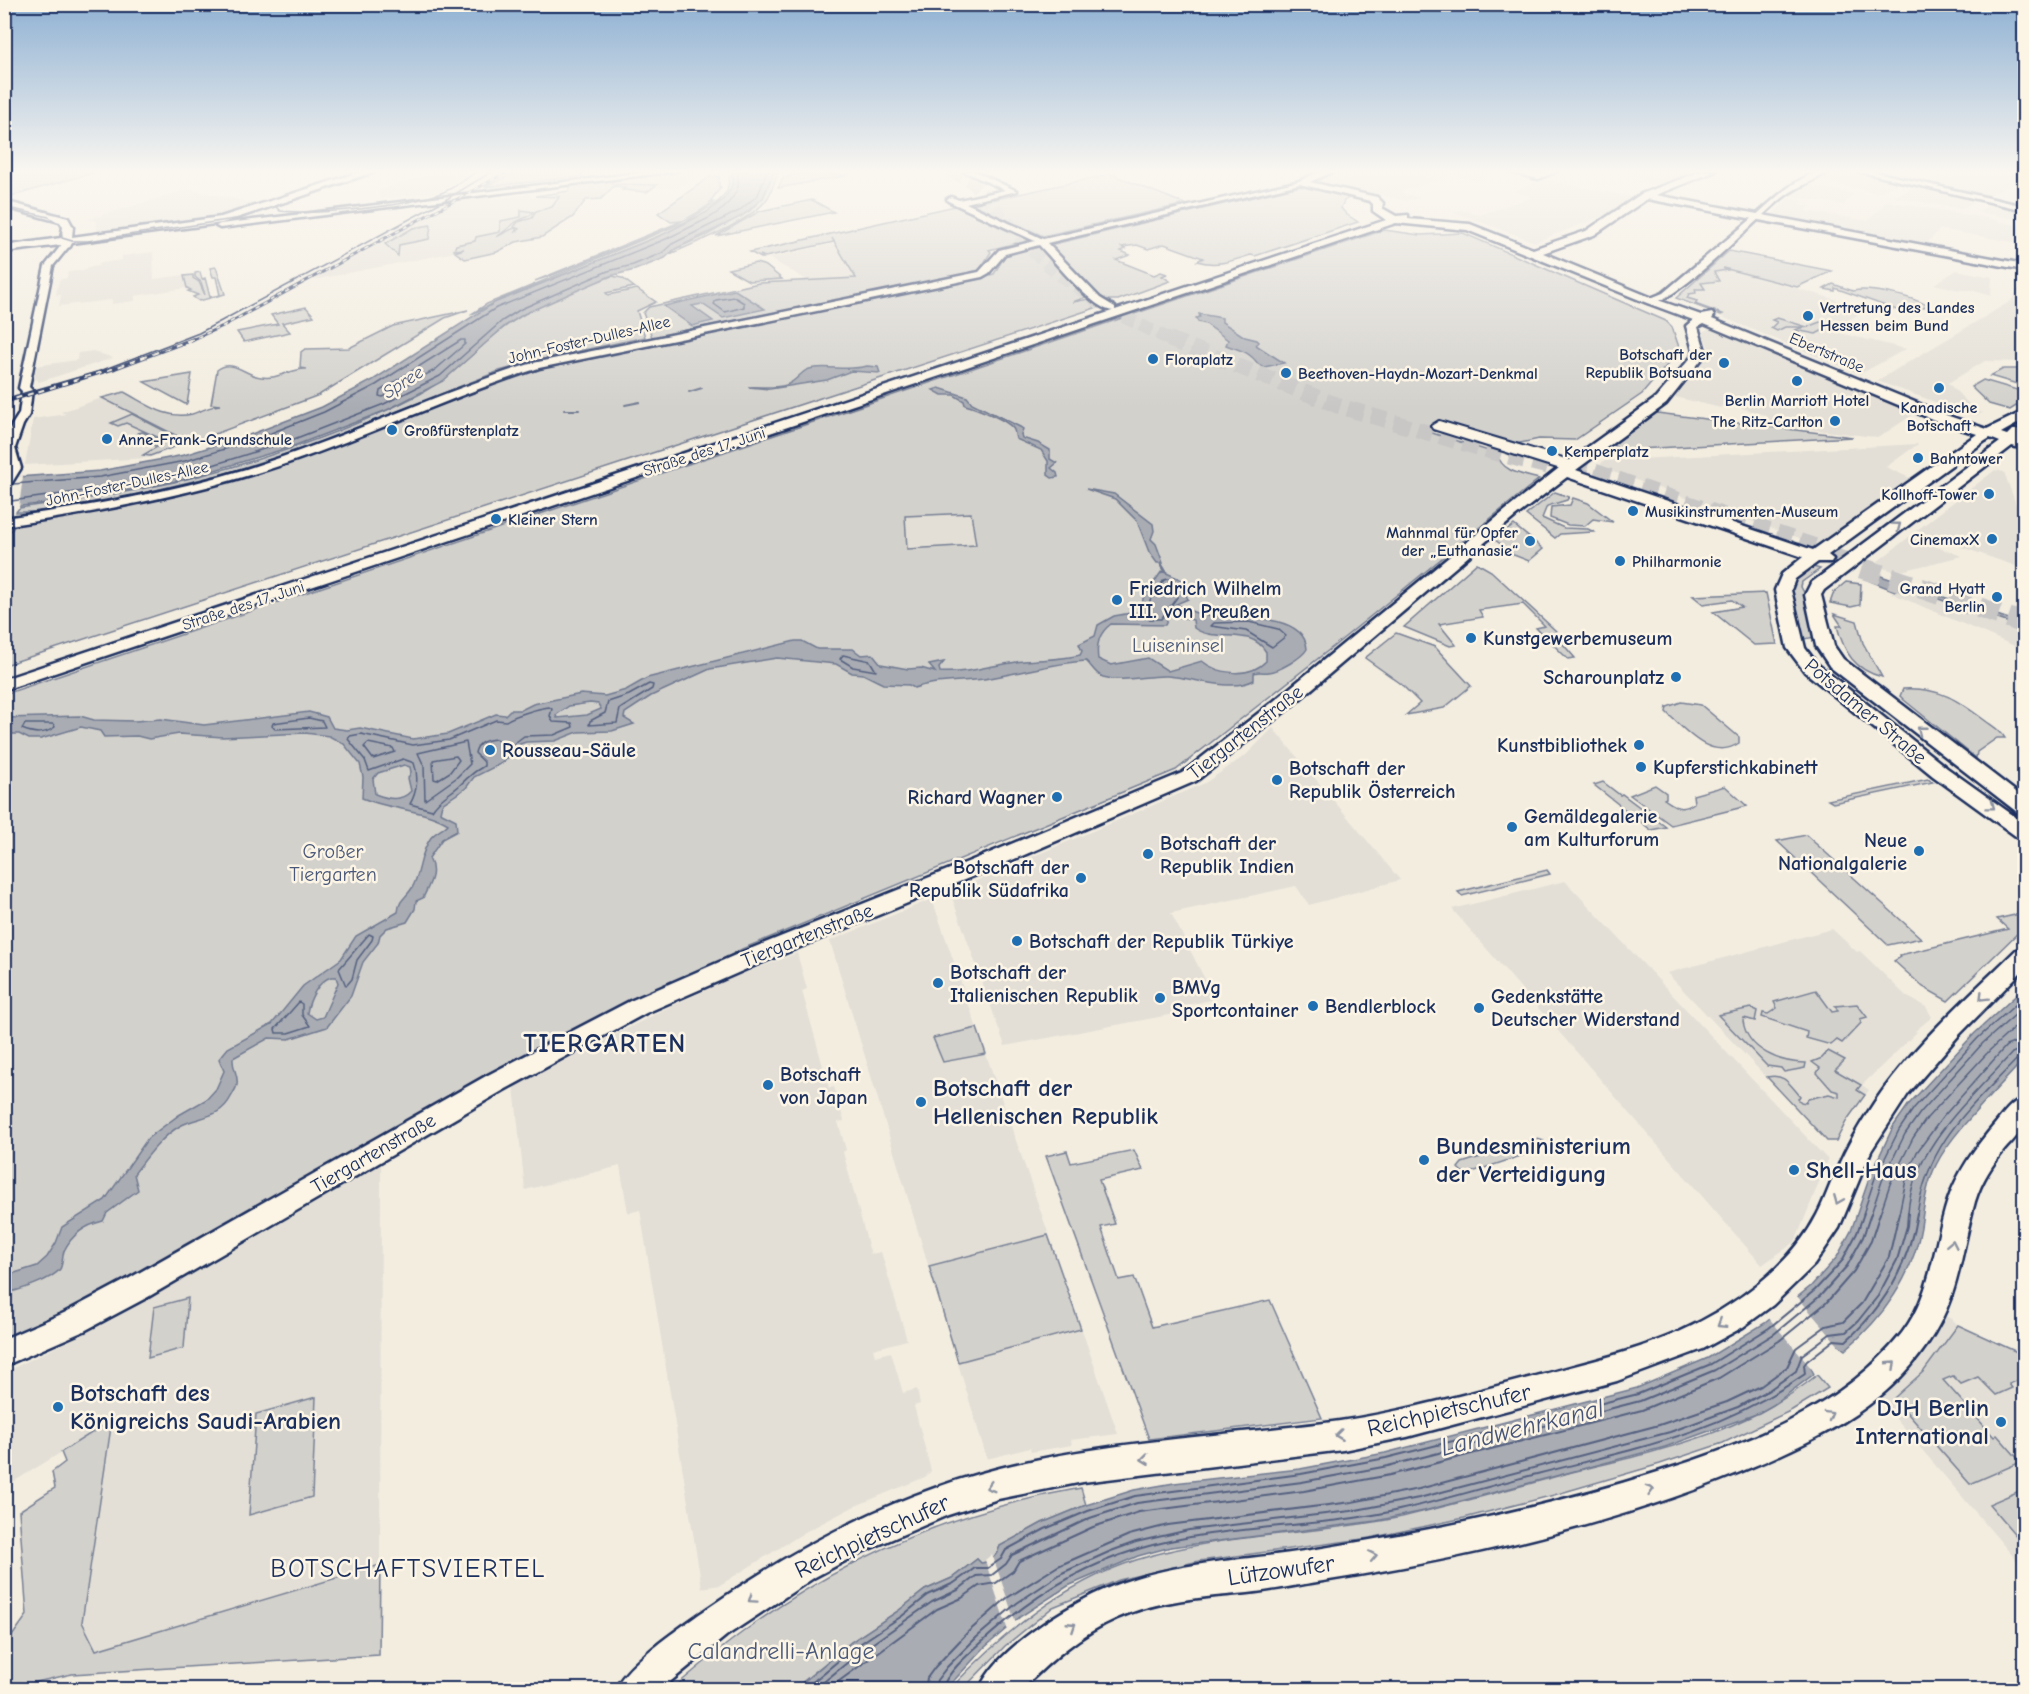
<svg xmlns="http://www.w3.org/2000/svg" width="2029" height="1694" font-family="'Comic Neue',sans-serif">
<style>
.built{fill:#e3dfd6}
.green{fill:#d3d1cc;stroke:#778095;stroke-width:1.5;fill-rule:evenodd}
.water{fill:#a9acb3;stroke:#707a91;stroke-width:1.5;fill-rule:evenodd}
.pier{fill:#f3ede0}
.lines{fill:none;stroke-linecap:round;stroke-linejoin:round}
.shore-far1{stroke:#546180;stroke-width:1.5}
.shore{stroke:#546180;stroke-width:2}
.stream-far1{stroke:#707a91;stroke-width:2}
.stream{stroke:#707a91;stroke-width:3}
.highway-tunnel-far2{stroke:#c8c7c6;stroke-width:13;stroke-dasharray:13 6;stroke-linecap:butt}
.highway-tunnel-far1{stroke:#c8c7c6;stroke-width:16;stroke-dasharray:16 8;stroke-linecap:butt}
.highway-tunnel{stroke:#c8c7c6;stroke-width:21;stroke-dasharray:21 10;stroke-linecap:butt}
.minor-casing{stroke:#1b2f5e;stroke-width:5}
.major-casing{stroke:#1b2f5e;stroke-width:5}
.highway-casing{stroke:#1b2f5e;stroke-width:4}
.minor{fill:#fcf5e5;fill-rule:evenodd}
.major{fill:#fcf5e5;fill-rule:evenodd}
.highway{fill:#fcf5e5;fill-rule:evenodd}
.tram{stroke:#1b2f5e;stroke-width:1.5}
.rail-far1-casing{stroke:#1b2f5e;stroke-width:3}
.rail-casing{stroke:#1b2f5e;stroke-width:4}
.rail-far1{stroke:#fcf5e5;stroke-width:1.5;stroke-dasharray:4.5;stroke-linecap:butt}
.rail{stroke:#fcf5e5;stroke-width:2;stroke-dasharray:6;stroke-linecap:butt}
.oneway{stroke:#8c92a2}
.poi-dot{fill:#1f6fb2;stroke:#fcf5e5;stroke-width:2}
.labels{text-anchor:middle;stroke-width:5;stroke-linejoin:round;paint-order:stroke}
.far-poi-label{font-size:16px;font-weight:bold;fill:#1b2f5e;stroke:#fcf5e5;text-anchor:start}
.far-street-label{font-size:16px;fill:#1b2f5e;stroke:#fcf5e5}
.far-water-label{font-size:18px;font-style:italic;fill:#465478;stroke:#fcf5e5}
.poi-label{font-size:20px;font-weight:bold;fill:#1b2f5e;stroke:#fcf5e5;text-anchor:start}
.park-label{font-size:20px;fill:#49587a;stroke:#fcf5e5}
.street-label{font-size:20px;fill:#1b2f5e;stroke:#fcf5e5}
.near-poi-label{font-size:24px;font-weight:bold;fill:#1b2f5e;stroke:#fcf5e5;text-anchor:start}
.near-street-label{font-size:24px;fill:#1b2f5e;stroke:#fcf5e5}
.near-park-label{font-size:24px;fill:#49587a;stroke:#fcf5e5}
.district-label{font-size:26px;font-weight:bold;letter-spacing:1.5px;fill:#1b2f5e;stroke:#fcf5e5}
.near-water-label{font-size:26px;font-style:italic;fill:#465478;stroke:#fcf5e5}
.near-neighbourhood-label{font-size:26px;letter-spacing:1.5px;fill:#1b2f5e;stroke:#fcf5e5}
</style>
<rect width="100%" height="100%" fill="#f3ede0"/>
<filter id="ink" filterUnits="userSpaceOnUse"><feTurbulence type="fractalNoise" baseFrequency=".0167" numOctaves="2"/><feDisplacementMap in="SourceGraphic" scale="12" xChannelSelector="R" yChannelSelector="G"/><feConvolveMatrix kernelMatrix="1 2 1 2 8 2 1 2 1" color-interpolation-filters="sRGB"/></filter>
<g filter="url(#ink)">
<g class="built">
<polygon points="438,171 468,171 441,192 380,199 378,191"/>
<polygon points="688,171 700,171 677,189 612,184 613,180 617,179"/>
<polygon points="1340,171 1500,171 1474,180 1453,175 1400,192 1419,198 1406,201 1316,180"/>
<polygon points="1621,171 1700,171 1659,186 1637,181 1642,179"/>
<polygon points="1835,171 1853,171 1901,182 1876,193 1814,179"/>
<polygon points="1952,171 2024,171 2024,179 1985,197 1925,183"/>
<polygon points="1544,180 1632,197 1606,215 1535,242 1454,212 1461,210 1480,215 1532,197 1513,191"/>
<polygon points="1808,184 1854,194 1843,205 1789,196"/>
<polygon points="1918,186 1980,200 1960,209 1893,197"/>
<polygon points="189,189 259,204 223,216 97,233 97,221 89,219"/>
<polygon points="569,192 529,227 491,245 308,281 458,199 489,195 491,199 530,194 531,198"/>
<polygon points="1789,198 1804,200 1800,204 1810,206 1806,211 1868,221 1887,201 1999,220 1999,222 2024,226 2024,233 2018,243 1940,229 1925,245 1770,217"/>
<polygon points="1995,203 2024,209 2024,220 1975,212"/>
<polygon points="837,243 855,278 810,282 769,258"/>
<polygon points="153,252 154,279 184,275 187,288 135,296 135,301 112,304 112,300 59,306 61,295 56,295 59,280 67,278 68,272 86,270 86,268 98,266 100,263 122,260 122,256"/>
<polygon points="1713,265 1870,309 1838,325 1832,331 1906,349 1860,374 1676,298"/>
<polygon points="1957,270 1992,277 1991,296 1971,290 1960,290 1934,284"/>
<polygon points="2024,280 2024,362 1985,361 1948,383 1976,411 1983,413 1974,416 1877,381 2011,301"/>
<polygon points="1713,327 1917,412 1879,437 1866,436 1775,425 1765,415 1725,403 1721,408 1675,397 1711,353 1702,332"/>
<polygon points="93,351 113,358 39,382 37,379 34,380 36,366 77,360 78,353"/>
<polygon points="102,398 191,443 148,458 25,465 33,419 66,414 61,412"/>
<polygon points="1918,444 1886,467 1914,480 1819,545 1599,467 1603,461"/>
<polygon points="1995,470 2004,472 2024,526 2024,569 1916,531"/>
<polygon points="971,513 976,546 907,549 904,516"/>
<polygon points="1909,537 1962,556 1897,572 1873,565"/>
<polygon points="1900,588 1911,593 1914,591 2024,628 2024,650 1891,593"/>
<polygon points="1273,728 1400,880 1309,905 1296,886 1171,913 1215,999 1188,1005 1180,1013 1005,1046 950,892 1205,783 1246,755"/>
<polygon points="1565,881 1828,1160 1795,1242 1762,1265 1452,909"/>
<polygon points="932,899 1118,1434 1071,1440 1072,1445 1031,1452 1030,1448 987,1459 830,941"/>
<polygon points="1832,929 1857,952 1860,951 1906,996 1926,1007 1932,1017 1915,1031 1917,1032 1862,1085 1869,1090 1847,1120 1836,1141 1832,1142 1827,1141 1667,973"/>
<polygon points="797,953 807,989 802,991 829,1088 834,1087 844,1121 838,1122 846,1150 843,1152 868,1245 871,1254 881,1252 907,1340 873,1349 875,1356 891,1352 903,1393 917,1389 920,1404 914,1406 931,1471 925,1477 853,1507 805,1532 720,1585 702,1588 640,1210 628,1213 620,1166 525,1190 514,1087 663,1010 732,978"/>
<polygon points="381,1163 380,1565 96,1650 82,1622 112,1421 5,1487 5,1372 112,1320"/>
<polygon points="1944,1316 1952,1319 1959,1326 2017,1352 2024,1358 2024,1569 1877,1397 1935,1331"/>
</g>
<g class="green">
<polygon points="5,171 99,171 5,198"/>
<polygon points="518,171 576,171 584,176 484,187"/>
<path d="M773 173H778C774 182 772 192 767 199 752 221 695 243 670 254L675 249 707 235 750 211 766 192Z"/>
<polygon points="803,174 850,175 778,188 784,177"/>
<polygon points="1111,174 1185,204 1043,236 973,204"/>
<path d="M719 176V187H721L710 202H713C680 227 638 240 600 256 578 264 557 275 535 281L682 221 671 222 658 213 710 177Z"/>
<polygon points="730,176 733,176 732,186 726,197 707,212 664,234 507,297 470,315 487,304 685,222 719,201 727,191"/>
<path d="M613 180 612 184 657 185 647 192 622 190 626 187 614 186 601 199 586 200 573 217 542 237 516 242 497 252 465 259 455 252 464 249 454 250 456 245 475 241 476 237 500 232V221L521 217V210L534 212C528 218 523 218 516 222 509 227 504 233 496 237L514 228 517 229 515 232 518 231 519 229 514 227 518 222 532 218 536 211 552 207 559 197 536 196 569 191 571 185Z"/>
<path d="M1300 186 1350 197 1344 201 1341 208 1346 214 1358 222 1255 256 1251 255C1232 261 1215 267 1197 261L1203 258 1164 244 1148 249 1137 245 1122 247 1126 249 1121 251 1130 255 1116 260 1154 275 1161 272 1167 274 1162 276 1170 281 1118 300H1104L1050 245Z"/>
<polygon points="812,200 834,212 716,236 760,211"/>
<polygon points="955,206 1028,240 989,250 991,252 978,272 652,337 643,313 649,307 759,283 856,278 832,238 834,242 765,257 760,255 763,258 761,258 750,252"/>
<polygon points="431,225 429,239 399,245 398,256 385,244 413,228"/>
<path d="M1384 230 1420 235 1463 233 1666 321 1672 327 1680 350 1642 394 1575 440 1539 439 1511 445 1440 423 1426 431 1498 454C1500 472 1525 475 1539 479L1334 646 1176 770 742 949 147 1272 4 1342 5 694ZM971 513 976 545 907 549 905 516Z"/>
<polygon points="1035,247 1040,248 1086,297 1073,302 1089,299 1095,308 5,665 4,540 16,524 127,505 212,485 531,369 994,274 1006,254"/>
<polygon points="1729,251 1832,271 1797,287 1723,268 1727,270 1714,272 1719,281 1701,283 1705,289 1695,289 1696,293 1689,294 1687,298 1697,301 1695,304 1723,314 1721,315 1676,298"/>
<polygon points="756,263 766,266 782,279 749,281 728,269"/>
<polygon points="216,267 225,294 199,301 193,297 198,295 188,291 191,290 187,288 184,276 193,275 193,278 199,282 205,295 201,282 195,277 195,273 200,272 202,279 205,278 210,297 220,295 216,277 213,277 210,268"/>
<path d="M612 276 622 278 634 287 606 293 608 295 637 289 656 302 637 311 645 337 555 356 499 371 305 448 223 474 117 499 36 512H16L19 508C58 502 97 497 136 490 228 473 336 437 420 394 454 376 478 346 509 324 539 302 577 290 612 276Z"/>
<path d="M1833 284 1853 291C1869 287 1914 297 1928 306L1908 314 1835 288V291L1824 289Z"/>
<polygon points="306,307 314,316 282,323 290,332 244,342 237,332 278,324 271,315"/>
<path d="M468 310 445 318 319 395 191 443 102 398 124 392C147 404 166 420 192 414 202 411 210 406 220 405L211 404 217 370C233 358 244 375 261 377 278 380 292 368 307 369L300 368 301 352 305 349 349 348 393 326Z"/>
<polygon points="1777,318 1807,327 1820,322 1833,325 1816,334 1795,330 1804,327 1785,327 1777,331 1771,328 1777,322 1772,320"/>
<polygon points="2003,369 2024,369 2024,386 1990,376"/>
<polygon points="192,374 187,404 185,404 144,382"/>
<polygon points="1983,380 2024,392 2024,401 2010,410 1989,404 1971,387"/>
<polygon points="1657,413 1853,437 1620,450 1613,445"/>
<polygon points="132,414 186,442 182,443 167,436 182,444 150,456 143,455 157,447 148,442 152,440 138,433 142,432 164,440 126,423 118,426 111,423"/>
<polygon points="1555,492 1569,497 1567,500 1547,506 1542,518 1564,528 1588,529 1594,532 1560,534 1555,538 1526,515"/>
<polygon points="1573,498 1588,503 1613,522 1593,519 1585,526 1568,525 1550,518 1551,507 1570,505"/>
<polygon points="1514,525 1543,549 1529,561 1498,549 1502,545 1495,540"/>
<polygon points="1477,563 1491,571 1556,631 1555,635 1575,658 1568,659 1536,628 1545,626 1523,604 1479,610 1483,617 1439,624 1456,645 1450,646 1404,627"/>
<polygon points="1810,566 1820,569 1802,582 1801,587 1806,596 1817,637 1803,639 1792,588 1795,579"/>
<polygon points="1846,582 1861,584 1860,605 1851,607 1830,603 1834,592"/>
<polygon points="1766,593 1777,644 1754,645 1713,612 1742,607 1732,600 1703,604 1693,596"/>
<path d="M1834 614 1857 621 1863 643 1882 677C1855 670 1844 653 1837 626H1842Z"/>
<polygon points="1396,633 1435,647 1471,686 1444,708 1406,715 1420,703 1400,683 1365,658"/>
<path d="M1903 689C1941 687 1959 701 1987 722 1994 727 2001 731 2005 738H1997L1977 752 1976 758 1904 700 1900 696Z"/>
<path d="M1681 702 1701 705 1739 737V743C1711 762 1685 730 1666 712L1667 707Z"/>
<polygon points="1928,779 1933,782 1833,803 1828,800"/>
<polygon points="1603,782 1620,795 1622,794 1666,827 1651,830 1594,785"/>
<path d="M1655 785 1666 793V798L1664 799C1676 807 1681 812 1694 803L1693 795 1725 786 1747 806 1671 825 1630 795Z"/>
<polygon points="1806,835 1921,938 1888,945 1777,841"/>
<polygon points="1547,870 1550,874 1462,896 1458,892"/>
<polygon points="2024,913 2024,927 1948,1001 1923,987 1894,961 1901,957 1900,955 2008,929 1997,919"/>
<polygon points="1816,990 1832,1012 1838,1011 1835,1006 1857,1004 1867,1017 1860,1019 1861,1023 1842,1043 1837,1040 1831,1045 1806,1038 1807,1032 1762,1017 1763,1013 1768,1014 1777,1008 1774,1002"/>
<path d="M1751 1008 1757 1011 1755 1021 1744 1018 1743 1021C1747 1050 1780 1063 1806 1063L1805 1068 1784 1072 1781 1068 1767 1066 1718 1015Z"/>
<polygon points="977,1028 986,1054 943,1062 933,1038"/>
<path d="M1828 1051 1845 1060 1835 1070 1861 1085 1857 1090 1865 1095 1847 1120 1836 1141H1827L1767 1077C1784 1073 1789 1083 1800 1096L1798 1099 1801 1102 1806 1103 1808 1099 1829 1094 1839 1097V1092L1832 1090 1817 1073 1820 1068 1812 1062 1822 1058Z"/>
<polygon points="1537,1139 1544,1141 1545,1148 1469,1173 1462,1172 1458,1168 1462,1163"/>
<polygon points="1134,1150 1143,1170 1099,1180 1115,1224 1101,1227 1119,1280 1134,1277 1152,1327 1270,1300 1322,1418 1149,1439 1046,1156 1067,1151 1071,1163"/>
<polygon points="1048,1235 1081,1329 958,1362 929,1266"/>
<polygon points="188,1298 184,1348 148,1358 154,1307"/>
<polygon points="1958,1325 2017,1352 2024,1358 2024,1378 2009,1384 2012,1388 1996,1395 1978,1377 1961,1384 1953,1376 1943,1380 1994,1437 1997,1435 2021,1462 1970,1484 1894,1398 1924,1371"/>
<path d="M1817 1375 1828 1388 1792 1410 1723 1443 1660 1464 1554 1495 1464 1518 1370 1538 1199 1561 1119 1580 1053 1607 1005 1646 963 1689H950C1002 1634 1062 1584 1136 1560 1220 1533 1315 1535 1402 1517 1457 1504 1511 1489 1565 1474 1655 1451 1743 1435 1817 1375Z"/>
<polygon points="316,1397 312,1497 249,1515 256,1414"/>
<polygon points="112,1420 82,1622 96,1650 380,1565 379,1655 72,1674 5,1689 5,1646 27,1615 19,1511 55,1488 52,1472 65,1462 61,1452"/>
<path d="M1081 1488 1086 1505 1042 1523 1000 1546C997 1555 991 1562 981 1563L977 1559 952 1578 925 1590 898 1611 851 1642 794 1689 671 1690C698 1667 725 1644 754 1624 853 1553 961 1509 1081 1488Z"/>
<polygon points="2024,1489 2024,1545 1989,1504"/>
</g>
<g class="water">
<polygon points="732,171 774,171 763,198 742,216 675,249 665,258 635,270 610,276 524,314 505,326 443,381 387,410 291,447 182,480 90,498 5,508 4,478 100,471 184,455 249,435 322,407 373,380 494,303 664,234 707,212 723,200 730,190 733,181"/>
<polygon points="735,290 765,309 723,318 702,304 692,306 713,321 692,326 664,306"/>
<path d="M1199 314 1222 318V322L1245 337 1257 340 1259 342 1256 345 1284 363 1264 367 1258 364C1249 351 1241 351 1226 345L1228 340 1206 324 1198 322 1196 318 1200 317Z"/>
<path d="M867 366 878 367 880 373 851 371 827 380 770 389 748 387C761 386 773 389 786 385 798 381 801 369 814 368 832 366 849 371 867 366Z"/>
<path d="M939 388 967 397 972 403 1020 427 1023 429 1021 434 1022 438 1038 443 1050 450V459L1057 463 1051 468 1057 473 1058 477 1052 478 1048 475V461L1041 450 1016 439C1015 436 1015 433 1014 430 1010 421 976 408 965 405L964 401 954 395H942L933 390Z"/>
<polygon points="1086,489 1114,494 1153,524 1154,531 1151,539 1156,544 1163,563 1157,563 1149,552 1137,521 1115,499"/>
<path d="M1162 571 1182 580V587L1188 599 1176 604C1187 610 1198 615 1211 616 1234 618 1305 612 1307 649 1302 658 1279 671 1269 672 1264 673 1260 671 1254 673V680C1232 693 1192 677 1167 676 1147 675 1123 683 1103 677 1095 674 1092 666 1086 661 1052 663 1018 674 984 679 960 682 938 680 914 688L909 685 883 684 863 674 852 673 836 664 777 658 710 669 651 696 625 713 624 718 634 724 612 731 578 732 555 741 526 742 520 744 504 762 474 777 466 788 442 804 440 812 456 820 457 831 442 839 429 858C437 873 430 883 423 898L416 901 415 909 407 922 387 928 380 935 378 943 363 962 351 996 327 1027 289 1039 269 1038 233 1058C232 1069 239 1075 237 1085 236 1089 233 1093 231 1097 220 1119 199 1116 180 1126 162 1136 146 1158 134 1174L138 1190 107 1213 103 1221C86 1225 72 1234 64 1251 62 1257 63 1264 60 1269 52 1280 18 1291 5 1293V1276L37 1266 47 1257 56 1243 62 1227 105 1200 148 1138 179 1115 207 1099 216 1089 224 1071 219 1059 228 1048 272 1024 303 986 341 959 356 936 398 912C399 899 406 898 412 888 421 873 419 855 430 839 434 832 443 830 448 824 422 809 390 810 362 798L363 777 360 764 344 744 329 736 305 733 223 737 179 734 149 739 137 736 104 737 100 731 81 727 41 739H29L19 734H5V718L80 716 94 720 135 721 161 719 204 725 309 712 327 717 333 728 347 730 360 728 413 739 448 734 496 714 505 715 510 710H521L533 704 581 694 605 696 626 690 647 678 795 641H802L817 649H853L861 655 873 654 881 664 908 669 921 668 935 672 929 665 944 662 939 668 940 672C969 674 995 664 1024 661 1043 659 1061 660 1080 655L1082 651 1079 644 1095 636 1098 625 1114 616 1142 611 1143 598ZM1170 615 1193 620 1194 628C1216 644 1250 625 1266 652V661C1250 678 1219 675 1202 661L1168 671 1148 658 1111 665 1098 659C1096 644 1099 633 1111 624L1165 625ZM590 703 598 704 601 709 587 715 557 718 556 715 569 706ZM404 765 410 767 411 772 408 778 411 791C401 802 388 799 375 794L373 779 378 773ZM331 977H336L338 983 323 1017 316 1019 307 1013C309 1000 318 981 331 977Z"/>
<polygon points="1878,575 2024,624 2024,628 1915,591 1911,593 1900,588 1895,591 1870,581"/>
<path d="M2024 988V1059C1999 1088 1952 1132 1936 1165 1926 1185 1924 1206 1921 1227 1913 1277 1882 1319 1845 1350L1838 1345 1810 1366 1814 1374 1773 1405 1759 1413 1665 1447 1424 1511 1376 1521 1171 1547 1138 1556 1068 1586 1021 1616 984 1648 946 1689 794 1690 851 1642 898 1611 925 1590 952 1578 977 1559 981 1563C991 1562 997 1555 1000 1546L1042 1523 1086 1505 1134 1490 1174 1483 1300 1469 1385 1453 1637 1388 1708 1358 1765 1323 1811 1286 1837 1257 1851 1231 1870 1176 1893 1127 1909 1104 1974 1034Z"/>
</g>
<g class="pier">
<polygon points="23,476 19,508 5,510 5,477"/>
<polygon points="1796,1295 1845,1353 1838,1349 1814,1367 1817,1375 1768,1317"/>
<polygon points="992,1554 1016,1624 1008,1631 985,1560"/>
</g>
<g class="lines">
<g class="shore-far1">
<polygon points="734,297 744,303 744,307 725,312 714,304 716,300"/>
<polygon points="461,340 465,340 465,344 435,370 383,397 379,396 380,391"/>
<polyline points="13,484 100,477 185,461 251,441 324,412 376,385 496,308 666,239 711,217 724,208 733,197 738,187 738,171"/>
<polyline points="4,502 135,484 197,470 289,441 384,404 440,376 502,321 521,309 608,271 633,265 662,253 672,244 739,211 758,195 767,171"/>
<polygon points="1168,579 1175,584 1178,596 1161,619 1148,619 1146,615 1150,608 1150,600 1164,580"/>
<polygon points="1249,622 1278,629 1286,636 1272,647 1246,631 1211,626 1214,623"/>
<polygon points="843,655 870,661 876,671 853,667 840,659"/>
<polygon points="649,684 653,685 652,689 620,709 617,723 589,725 590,721 605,713 608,702 629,695"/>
<path d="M549 707 552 709 550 716 553 722 572 723 573 727 554 735 524 736 508 748 496 739C486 740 477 742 475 753L484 762V766C471 773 471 775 461 784 451 794 440 797 432 810L410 804C417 792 419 776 414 763L403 759 369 771 365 760 348 739 350 736 361 734 413 745 449 740 496 720 506 721C513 716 539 708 549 707Z"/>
<polygon points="309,718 322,721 325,727 275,729 272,726 273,723"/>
<path d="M25 724H53L55 727C44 735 34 734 22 729Z"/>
<polygon points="466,742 470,764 456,778 425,800 424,766 418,753"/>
<polygon points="368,743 393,748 395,752 373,759 364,747"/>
<polygon points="456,756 459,760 450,772 437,780 434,779 433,760"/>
<polygon points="369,934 373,936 372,940 357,960 352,979 346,986 339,969"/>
<polygon points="299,1002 302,1004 302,1015 310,1026 288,1033 276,1033 275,1029"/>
<polyline points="1863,1214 1875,1178 1899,1130 1914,1108 1978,1038 2024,997"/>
<polyline points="1871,1214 1882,1181 1905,1134 1920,1113 1983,1043 2024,1007"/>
<polyline points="1880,1214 1890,1184 1913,1138 1927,1118 1990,1050 2024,1019"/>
<polyline points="1899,1214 1907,1175 1917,1152 1942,1118 2006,1046 2024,1039"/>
<path d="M1908 1214C1911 1148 1971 1099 2012 1053L2024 1048"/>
<path d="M1917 1214C1929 1140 1969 1110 2018 1058L2024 1056"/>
</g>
<g class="shore">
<polyline points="803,1690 855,1647 902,1616 928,1595 954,1583 975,1568 988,1568 1001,1559 1006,1550 1045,1529 1088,1511 1135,1496 1301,1474 1386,1458 1638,1394 1711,1364 1769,1328 1815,1290 1842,1261 1857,1233 1864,1213"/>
<polyline points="814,1690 859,1653 932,1602 958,1590 976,1576 992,1575 1006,1564 1012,1555 1090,1518 1137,1503 1302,1482 1388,1466 1640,1401 1715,1370 1774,1334 1820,1296 1847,1266 1863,1237 1871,1213"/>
<polyline points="827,1690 937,1609 962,1598 979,1586 996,1583 1013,1571 1019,1561 1093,1527 1139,1512 1304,1491 1390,1475 1642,1410 1719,1378 1779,1341 1826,1303 1854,1271 1871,1241 1880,1213"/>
<polyline points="925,1690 927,1678 935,1667 968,1632 1007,1598 1058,1566 1129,1535 1168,1525 1352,1502 1419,1489 1659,1425 1727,1402 1761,1386 1787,1367 1796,1348 1826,1326 1843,1322 1862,1303 1889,1257 1899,1213"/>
<polyline points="934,1690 937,1680 947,1667 977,1637 1017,1603 1062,1573 1111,1551 1136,1542 1189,1530 1351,1511 1419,1498 1670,1432 1738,1407 1769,1390 1796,1371 1802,1355 1830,1334 1846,1332 1858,1321 1878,1296 1897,1260 1907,1226 1908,1213"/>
<path d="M942 1690C946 1671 977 1647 991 1634 1033 1596 1083 1566 1138 1549 1222 1524 1313 1529 1399 1510 1446 1500 1491 1485 1537 1474 1634 1449 1721 1433 1805 1374L1804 1365 1807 1361 1834 1340 1846 1341C1885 1306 1909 1265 1917 1213"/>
</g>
<g class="stream-far1">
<polyline points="689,392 702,388"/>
<polyline points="625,405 640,402"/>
<polyline points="564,410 579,410"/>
</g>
<polyline class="stream" points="1161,564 1166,572"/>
<polyline class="highway-tunnel-far2" points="951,171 972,182 1031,249 1057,273 1108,309 1173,341"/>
<g class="highway-tunnel-far1">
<polyline points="1169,339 1339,406 1496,453 1587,477"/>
<polyline points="1572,464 1820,548"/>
<polyline points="1802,548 1837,560"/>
</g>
<polyline class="highway-tunnel" points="1832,558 2024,623"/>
<g class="minor-casing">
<g id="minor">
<polygon points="655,171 678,171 220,228 216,226 220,224"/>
<path d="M963 171H974L1017 191 966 203 1043 239 1300 181 1304 183 1047 243 1100 298 1115 307V311C1095 313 1054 260 1039 245L1005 254 989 273 982 277 539 368C454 395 373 434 288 463 196 494 101 512 4 526V518C86 507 167 493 246 469 344 439 436 393 533 363L979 272 999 250 1035 241 948 201 947 199 951 197 959 200 1005 190Z"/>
<path d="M1818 171H1829C1815 181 1798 186 1785 196 1759 215 1675 306 1648 303V299L1663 293C1691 269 1719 246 1748 222 1773 201 1787 184 1818 171Z"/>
<polygon points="1857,171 1871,171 2024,206 2024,210"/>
<polygon points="63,243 70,245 53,266 29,387 32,390 29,415 23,425 15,448 21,468 8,489 4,490 4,476 9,468 8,462 4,463 4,447 12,425 19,414 22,391 19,388 45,266"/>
</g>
</g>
<g class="major-casing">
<g id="major">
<polygon points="363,171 378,171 222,223 72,243 70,247 66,248 61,245 4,252 4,246 61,238 63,227 60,222 4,207 4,201 68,218 73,227 72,237 221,217"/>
<path d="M1320 171H1334L1310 182 1377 197 1383 203 1382 208 1396 216 1408 215V219L1470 224 1533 249 1586 231 1641 194 1702 171H1716L1656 195 2024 264V270L1647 199 1594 235 1543 253 1655 299 1701 315 1712 313 1714 316 1712 319 1949 416 1987 429 2024 411V420L2001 433 2007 435 2012 430H2022L2024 433 2019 439 2024 441V449L2012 446 1824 590 1821 595 1834 646 1843 659 2024 798V814L2017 812 1830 667 1816 646 1805 595 1811 583 2000 442 1990 438 1985 441 1828 555 1833 559 1831 562H1818L1795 579 1791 590 1805 648 1817 664 1947 768 2024 823V838L2017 837 1933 776 1805 672 1787 648 1775 590 1782 574 1803 557 1567 477 1516 516 1288 709 1196 781 996 867 756 965 646 1013 504 1090 148 1297 84 1331 4 1366V1339L64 1313 128 1279 486 1076 630 1001 740 953 980 857 1182 773 1274 701 1506 510 1559 468 1656 398 1694 354 1686 326 1693 320 1647 303 1467 230 1396 223 4 690V679L1386 220 1373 211V204L1370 201 1295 183ZM1704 324 1939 422 1977 434 1813 550 1576 470 1666 404 1706 354 1698 327Z"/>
<polygon points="1507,171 1537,173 1558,171 1538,179"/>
<path d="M2024 948V969L1959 1035 1908 1094 1871 1151 1839 1228 1814 1265 1773 1305 1743 1327 1703 1349 1617 1381 1407 1437 1343 1450 1083 1482 998 1499 948 1515 862 1552 815 1577 726 1636 660 1690H615C625 1664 684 1625 708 1608 797 1546 894 1495 1000 1468 1112 1440 1227 1436 1340 1421 1409 1411 1476 1391 1544 1374 1589 1362 1636 1351 1679 1332 1732 1308 1790 1268 1817 1215 1825 1200 1830 1184 1837 1169 1847 1146 1860 1124 1874 1103 1913 1045 1966 999 2016 950Z"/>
<path d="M2024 1098C2025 1105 2026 1116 2024 1123 2022 1133 2008 1145 2002 1153 1988 1170 1978 1188 1973 1209 1959 1262 1959 1298 1926 1346 1882 1411 1810 1443 1740 1472 1607 1527 1465 1558 1323 1581 1298 1585 1273 1590 1248 1593 1205 1597 1157 1600 1117 1618 1080 1634 1049 1662 1021 1690H979C997 1646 1082 1595 1127 1581 1186 1561 1250 1560 1311 1550 1429 1531 1545 1508 1658 1472 1747 1444 1843 1408 1902 1333 1933 1292 1933 1246 1948 1200 1958 1171 1976 1146 1996 1123 2004 1113 2011 1102 2024 1098Z"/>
</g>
</g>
<g class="highway-casing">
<polygon id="highway" points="1439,421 1576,462 1578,466 1570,471 1564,470 1433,429 1431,426"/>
</g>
<use href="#minor" class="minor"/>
<use href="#major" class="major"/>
<use href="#highway" class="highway"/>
<g class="tram">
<path d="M281 203 276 207 280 211C320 215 404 207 441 193 454 188 466 179 477 171"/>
<polyline points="4,207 49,217 61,225 62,238 72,241 88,241 241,218 378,171"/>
<polyline points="4,399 100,371 199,333 445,200 493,171"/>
</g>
<g class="rail-far1-casing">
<polyline id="rail-far1" points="189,341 223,326 509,171"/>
</g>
<g class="rail-casing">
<polyline id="rail" points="4,402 115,368 193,339"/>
</g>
<use href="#rail-far1" class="rail-far1"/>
<use href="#rail" class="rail"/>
</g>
<defs><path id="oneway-chevron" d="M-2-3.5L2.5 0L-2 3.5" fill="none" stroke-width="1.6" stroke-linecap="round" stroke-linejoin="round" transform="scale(1.5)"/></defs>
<g class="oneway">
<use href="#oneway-chevron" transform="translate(1897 526) rotate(-37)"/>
<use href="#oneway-chevron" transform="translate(1921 730) rotate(-142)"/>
<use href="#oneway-chevron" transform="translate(1991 806) rotate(37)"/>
<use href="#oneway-chevron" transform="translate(1983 997) rotate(135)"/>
<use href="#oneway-chevron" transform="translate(1838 1200) rotate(112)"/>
<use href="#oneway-chevron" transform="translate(1952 1244) rotate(-79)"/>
<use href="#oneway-chevron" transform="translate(1721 1324) rotate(148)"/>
<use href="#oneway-chevron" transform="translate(1892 1365) rotate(-44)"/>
<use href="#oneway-chevron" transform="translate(1829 1415) rotate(-29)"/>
<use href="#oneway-chevron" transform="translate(1339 1435) rotate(173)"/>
<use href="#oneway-chevron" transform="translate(1145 1459) rotate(173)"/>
<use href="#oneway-chevron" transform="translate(990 1487) rotate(164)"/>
<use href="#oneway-chevron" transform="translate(1650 1490) rotate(-16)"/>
<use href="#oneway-chevron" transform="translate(1373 1556) rotate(-11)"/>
<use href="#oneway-chevron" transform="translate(752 1599) rotate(145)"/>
<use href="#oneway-chevron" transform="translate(1072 1626) rotate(-33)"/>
</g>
</g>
<linearGradient id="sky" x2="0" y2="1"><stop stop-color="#8fb1d3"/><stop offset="0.42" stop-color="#faf7f1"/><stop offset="1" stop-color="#faf7f1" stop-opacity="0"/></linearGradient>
<rect width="2029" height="408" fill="url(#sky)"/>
<g class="poi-dot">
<circle cx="1808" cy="316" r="6"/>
<circle cx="1153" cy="359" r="6"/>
<circle cx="1724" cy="363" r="6"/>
<circle cx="1286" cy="373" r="6"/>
<circle cx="1797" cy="381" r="6"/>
<circle cx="1939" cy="388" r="6"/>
<circle cx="1835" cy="421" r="6"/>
<circle cx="392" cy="430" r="6"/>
<circle cx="107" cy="439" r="6"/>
<circle cx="1552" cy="451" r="6"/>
<circle cx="1918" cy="458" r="6"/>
<circle cx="1989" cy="494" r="6"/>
<circle cx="1633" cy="511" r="6"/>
<circle cx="496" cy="519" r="6"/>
<circle cx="1992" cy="539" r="6"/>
<circle cx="1530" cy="541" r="6"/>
<circle cx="1620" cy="561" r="6"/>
<circle cx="1997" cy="597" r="6"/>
<circle cx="1117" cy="600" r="6"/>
<circle cx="1471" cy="638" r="6"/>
<circle cx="1676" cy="677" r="6"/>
<circle cx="1639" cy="745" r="6"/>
<circle cx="490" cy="750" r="6"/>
<circle cx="1641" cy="767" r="6"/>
<circle cx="1277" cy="780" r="6"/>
<circle cx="1057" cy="797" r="6"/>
<circle cx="1512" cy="827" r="6"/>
<circle cx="1919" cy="851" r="6"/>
<circle cx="1148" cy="854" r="6"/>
<circle cx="1081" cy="878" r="6"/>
<circle cx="1017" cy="941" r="6"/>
<circle cx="938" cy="983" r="6"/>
<circle cx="1160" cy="998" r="6"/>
<circle cx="1313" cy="1006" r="6"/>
<circle cx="1479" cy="1008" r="6"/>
<circle cx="768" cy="1085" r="6"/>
<circle cx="921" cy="1102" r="6"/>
<circle cx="1424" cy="1160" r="6"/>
<circle cx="1794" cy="1170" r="6"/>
<circle cx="58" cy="1407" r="6"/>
<circle cx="2001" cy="1422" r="6"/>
</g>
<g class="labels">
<g class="far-poi-label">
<text x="1820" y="313">Vertretung des Landes<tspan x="1820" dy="18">Hessen beim Bund</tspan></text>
<text x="1712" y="360" text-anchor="end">Botschaft der<tspan x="1712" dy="18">Republik Botsuana</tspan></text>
<text x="1165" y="365">Floraplatz</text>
<text x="1298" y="379">Beethoven-Haydn-Mozart-Denkmal</text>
<text x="1797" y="406" text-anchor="middle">Berlin Marriott Hotel</text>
<text x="1939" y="413" text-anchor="middle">Kanadische<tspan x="1939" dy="18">Botschaft</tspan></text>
<text x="1823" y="427" text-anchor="end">The Ritz-Carlton</text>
<text x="404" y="436">Großfürstenplatz</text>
<text x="119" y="445">Anne-Frank-Grundschule</text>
<text x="1564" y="457">Kemperplatz</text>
<text x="1930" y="464">Bahntower</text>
<text x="1977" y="500" text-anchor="end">Kollhoff-Tower</text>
<text x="1645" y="517">Musikinstrumenten-Museum</text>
<text x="508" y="525">Kleiner Stern</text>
<text x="1518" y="538" text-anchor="end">Mahnmal für Opfer<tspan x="1518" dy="18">der „Euthanasie“</tspan></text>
<text x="1980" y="545" text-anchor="end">CinemaxX</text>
<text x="1632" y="567">Philharmonie</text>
<text x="1985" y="594" text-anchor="end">Grand Hyatt<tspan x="1985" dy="18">Berlin</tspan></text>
</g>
<g class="far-street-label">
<text transform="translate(589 339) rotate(-13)" y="6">John-Foster-Dulles-Allee</text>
<text transform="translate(1827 352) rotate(23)" y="6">Ebertstraße</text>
<text transform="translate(704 451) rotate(-18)" y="6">Straße des 17. Juni</text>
<text transform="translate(127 483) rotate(-12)" y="6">John-Foster-Dulles-Allee</text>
<text transform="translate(243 605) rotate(-18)" y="6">Straße des 17. Juni</text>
</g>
<g class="far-water-label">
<text transform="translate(403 382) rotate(-33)" y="6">Spree</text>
</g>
<g class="poi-label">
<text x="1129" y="595">Friedrich Wilhelm<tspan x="1129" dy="23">III. von Preußen</tspan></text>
<text x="1483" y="645">Kunstgewerbemuseum</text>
<text x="1664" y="684" text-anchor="end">Scharounplatz</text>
<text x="1627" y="752" text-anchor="end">Kunstbibliothek</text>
<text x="502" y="757">Rousseau-Säule</text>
<text x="1653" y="774">Kupferstichkabinett</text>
<text x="1289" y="775">Botschaft der<tspan x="1289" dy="23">Republik Österreich</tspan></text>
<text x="1045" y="804" text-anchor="end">Richard Wagner</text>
<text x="1524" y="823">Gemäldegalerie<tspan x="1524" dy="23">am Kulturforum</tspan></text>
<text x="1907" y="847" text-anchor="end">Neue<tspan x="1907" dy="23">Nationalgalerie</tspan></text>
<text x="1160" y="850">Botschaft der<tspan x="1160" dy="23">Republik Indien</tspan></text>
<text x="1069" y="874" text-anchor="end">Botschaft der<tspan x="1069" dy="23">Republik Südafrika</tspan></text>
<text x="1029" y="948">Botschaft der Republik Türkiye</text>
<text x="950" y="979">Botschaft der<tspan x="950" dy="23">Italienischen Republik</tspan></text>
<text x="1172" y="994">BMVg<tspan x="1172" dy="23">Sportcontainer</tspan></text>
<text x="1491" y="1003">Gedenkstätte<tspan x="1491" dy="23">Deutscher Widerstand</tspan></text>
<text x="1325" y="1013">Bendlerblock</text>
<text x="780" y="1081">Botschaft<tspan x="780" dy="23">von Japan</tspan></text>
</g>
<g class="park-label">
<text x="1178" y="652">Luiseninsel</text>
<text x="333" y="858">Großer<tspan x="333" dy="23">Tiergarten</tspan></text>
</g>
<g class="street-label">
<text transform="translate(1866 711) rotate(40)" y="7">Potsdamer Straße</text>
<text transform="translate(1245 732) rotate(-38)" y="7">Tiergartenstraße</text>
<text transform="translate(807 935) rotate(-22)" y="7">Tiergartenstraße</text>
<text transform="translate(373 1153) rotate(-30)" y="7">Tiergartenstraße</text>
</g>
<g class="near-poi-label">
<text x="933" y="1096">Botschaft der<tspan x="933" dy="28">Hellenischen Republik</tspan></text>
<text x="1436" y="1154">Bundesministerium<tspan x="1436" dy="28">der Verteidigung</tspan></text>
<text x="1806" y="1178">Shell-Haus</text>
<text x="70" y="1401">Botschaft des<tspan x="70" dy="28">Königreichs Saudi-Arabien</tspan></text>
<text x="1989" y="1416" text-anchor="end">DJH Berlin<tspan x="1989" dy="28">International</tspan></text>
</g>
<g class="near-street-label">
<text transform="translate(1449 1410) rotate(-13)" y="8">Reichpietschufer</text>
<text transform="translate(872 1536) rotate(-25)" y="8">Reichpietschufer</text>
<text transform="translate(1281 1570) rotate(-8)" y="8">Lützowufer</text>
</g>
<g class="near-park-label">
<text x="781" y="1659">Calandrelli-Anlage</text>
</g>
<g class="district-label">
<text x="605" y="1052">TIERGARTEN</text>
</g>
<g class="near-water-label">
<text transform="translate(1522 1427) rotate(-14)" y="9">Landwehrkanal</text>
</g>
<g class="near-neighbourhood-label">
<text x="408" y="1577">BOTSCHAFTSVIERTEL</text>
</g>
</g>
<rect width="2029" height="1694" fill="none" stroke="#fcf5e5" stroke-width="24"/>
<rect x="12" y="12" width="2005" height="1670" fill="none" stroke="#1b2f5e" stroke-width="2" filter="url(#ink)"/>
</svg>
